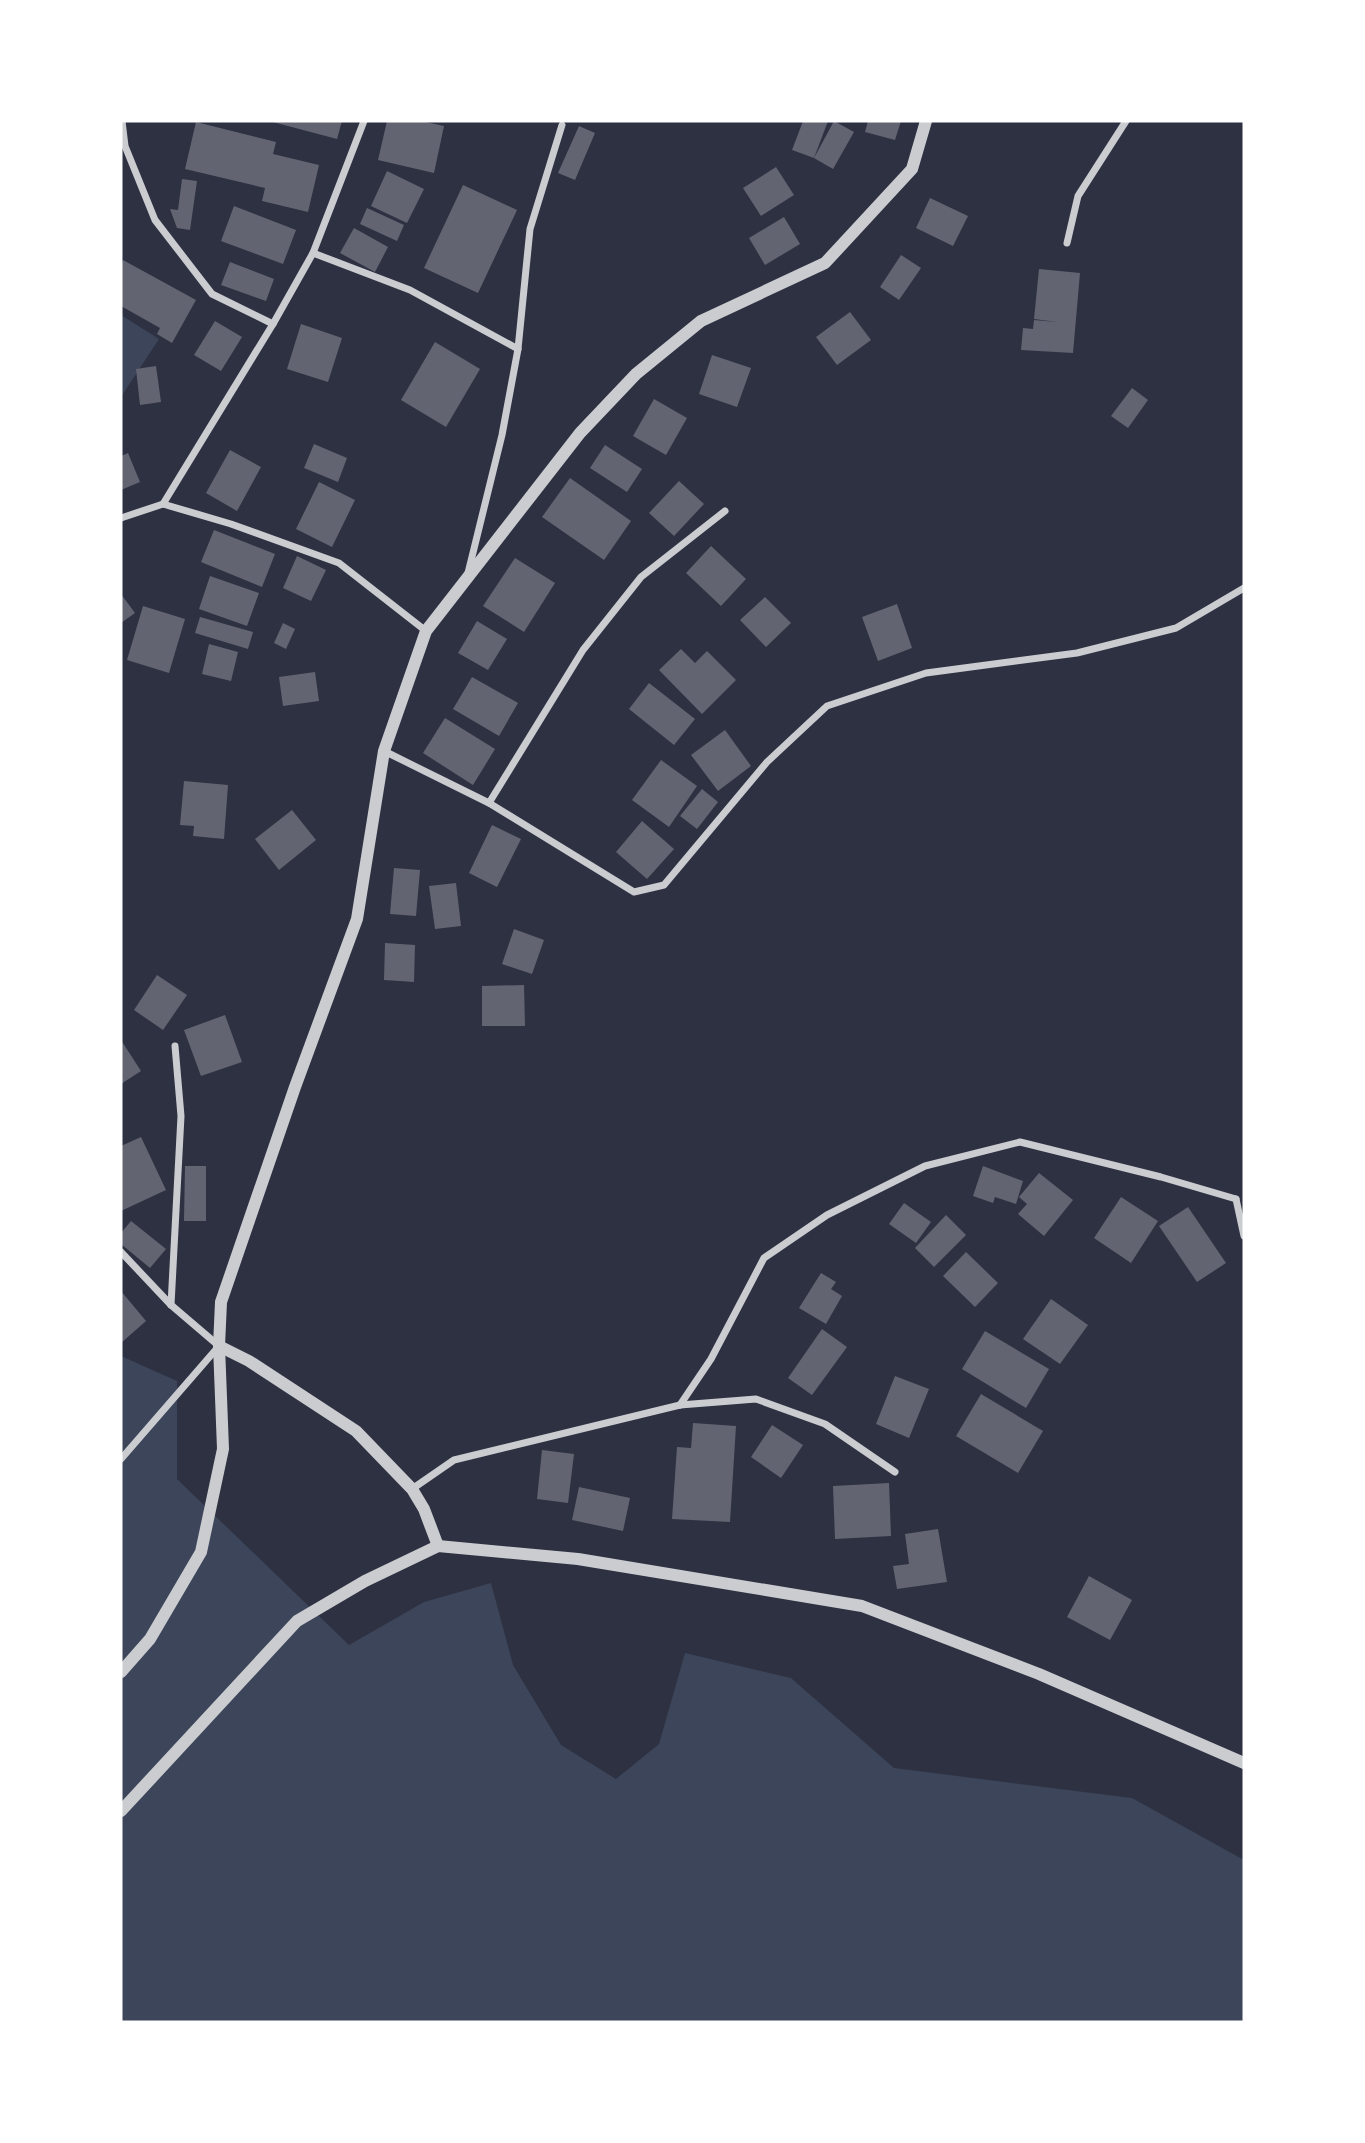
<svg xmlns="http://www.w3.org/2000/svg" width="1365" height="2143" font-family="'Source Serif 4',serif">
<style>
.green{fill:#3c4559}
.building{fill:#626471}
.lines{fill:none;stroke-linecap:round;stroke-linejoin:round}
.minor{stroke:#caccd0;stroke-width:7}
.tertiary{stroke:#caccd0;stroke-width:12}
</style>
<rect width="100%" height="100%" fill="#2d3142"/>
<g class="green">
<polygon points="121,315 159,339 121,397"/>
<polygon points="121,1356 177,1381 177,1479 349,1645 424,1602 491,1583 513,1665 561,1745 616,1779 659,1744 685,1653 791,1678 894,1768 1132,1798 1244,1860 1244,2022 121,2022"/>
</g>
<g class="building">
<polygon points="269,121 342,121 337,139"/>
<polygon points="387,121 421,121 444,126 434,173 378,160"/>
<polygon points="803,121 828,121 814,158 792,150"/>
<polygon points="834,121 854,132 833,169 814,158"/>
<polygon points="868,121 901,121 895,140 865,132"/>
<polygon points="196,122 276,142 273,154 319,165 308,212 262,201 265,188 185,169"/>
<polygon points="579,126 595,133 575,180 558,173"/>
<polygon points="776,167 794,195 761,216 743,188"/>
<polygon points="387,171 424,189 407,223 371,206"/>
<polygon points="182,179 197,181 190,230 177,228 170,209 178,210"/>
<polygon points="463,185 517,210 478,293 424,268"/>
<polygon points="930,198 968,216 953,246 916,228"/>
<polygon points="234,206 296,230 283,264 221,241"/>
<polygon points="367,208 404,225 397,241 360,224"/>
<polygon points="784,217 800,244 765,265 749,238"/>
<polygon points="354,228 388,247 375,272 340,253"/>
<polygon points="901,255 921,268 899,300 880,287"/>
<polygon points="123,260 196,300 172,343 157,334 160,328 121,306 121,265"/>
<polygon points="230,262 274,279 266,301 221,285"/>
<polygon points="1039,269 1080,273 1073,353 1021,350 1023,328 1033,329 1034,320 1057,322 1034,319"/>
<polygon points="850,312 871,340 837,365 816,337"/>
<polygon points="215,321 242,337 221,371 194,355"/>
<polygon points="301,324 342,338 328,382 287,369"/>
<polygon points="435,342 480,369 446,427 401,400"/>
<polygon points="712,355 751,368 737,407 699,394"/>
<polygon points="156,366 161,402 140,405 136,369"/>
<polygon points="1132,388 1148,400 1128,428 1111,416"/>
<polygon points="654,399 687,418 666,455 633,436"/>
<polygon points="314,444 347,458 338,482 304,468"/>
<polygon points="605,445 642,469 627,492 590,468"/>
<polygon points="230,450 261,467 237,511 206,493"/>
<polygon points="128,453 140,482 121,490 121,456"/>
<polygon points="570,478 631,521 604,560 542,517"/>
<polygon points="679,481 704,504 674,536 649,513"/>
<polygon points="319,482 355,500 332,547 296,529"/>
<polygon points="214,530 275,554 262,587 201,562"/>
<polygon points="711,546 746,579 721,606 686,573"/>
<polygon points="297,556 326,570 311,601 283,588"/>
<polygon points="515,558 555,583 524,632 483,606"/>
<polygon points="210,576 259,593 247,626 199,609"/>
<polygon points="121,594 135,613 121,623"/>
<polygon points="765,597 791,623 766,647 740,620"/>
<polygon points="897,604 912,648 878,661 862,617"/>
<polygon points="143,606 185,619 169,673 127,660"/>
<polygon points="200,617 253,632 248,649 195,633"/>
<polygon points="477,621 507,639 488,670 458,653"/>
<polygon points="283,623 295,629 286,649 274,643"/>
<polygon points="209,644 238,652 231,681 202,674"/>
<polygon points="681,649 695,663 707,651 736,680 702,714 659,670"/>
<polygon points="315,672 319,701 283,706 279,677"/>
<polygon points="472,677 518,703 499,736 453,709"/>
<polygon points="649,683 695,719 674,745 629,709"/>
<polygon points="445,718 495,749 473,785 423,753"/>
<polygon points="725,730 751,766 718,791 691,755"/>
<polygon points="661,760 697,786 669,827 632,800"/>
<polygon points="184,781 228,785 224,839 193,836 194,826 180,825"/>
<polygon points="702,789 718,802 697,829 680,816"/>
<polygon points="292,810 316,840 279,870 255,839"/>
<polygon points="642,821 674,849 647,879 616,852"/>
<polygon points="492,825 521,839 497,887 469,873"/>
<polygon points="394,868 420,870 416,916 390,914"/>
<polygon points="456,883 461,926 435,929 429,886"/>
<polygon points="514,929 544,940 532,974 502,964"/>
<polygon points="385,943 415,945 414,982 384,980"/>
<polygon points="157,975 187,995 163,1030 134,1010"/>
<polygon points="524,985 525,1026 482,1026 482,986"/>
<polygon points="225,1015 242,1062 201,1076 184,1030"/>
<polygon points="121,1040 141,1071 121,1084"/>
<polygon points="141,1137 166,1190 121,1211 121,1146"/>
<polygon points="185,1166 206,1166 206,1221 184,1221"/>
<polygon points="983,1166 1023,1181 1016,1204 995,1197 993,1203 973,1196"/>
<polygon points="1039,1173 1073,1200 1044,1236 1018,1214 1027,1204 1019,1197"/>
<polygon points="1121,1197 1158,1221 1131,1263 1094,1238"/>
<polygon points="904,1203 931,1222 916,1243 889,1224"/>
<polygon points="1188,1207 1226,1263 1197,1282 1159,1226"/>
<polygon points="946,1215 966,1235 934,1267 915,1248"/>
<polygon points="131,1221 166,1249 150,1268 121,1244 121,1233"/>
<polygon points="966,1252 998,1283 975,1307 943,1276"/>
<polygon points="821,1273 836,1282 831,1289 842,1296 826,1324 799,1308"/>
<polygon points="121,1291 146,1321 121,1343"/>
<polygon points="1051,1299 1088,1325 1060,1364 1023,1339"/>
<polygon points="822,1329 847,1347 812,1395 788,1378"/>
<polygon points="985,1331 1049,1369 1026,1408 962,1369"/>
<polygon points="895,1376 929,1389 909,1438 876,1424"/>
<polygon points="981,1394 1043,1431 1018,1473 956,1436"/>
<polygon points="693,1423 736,1426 730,1522 672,1519 677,1447 691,1448"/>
<polygon points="772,1425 803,1445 781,1478 751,1457"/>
<polygon points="542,1450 574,1454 568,1503 537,1499"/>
<polygon points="889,1483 891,1536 835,1539 833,1486"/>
<polygon points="579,1487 630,1498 623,1531 572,1520"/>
<polygon points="938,1529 947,1582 897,1589 893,1566 909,1564 905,1534"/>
<polygon points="1089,1576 1132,1600 1110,1640 1067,1617"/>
</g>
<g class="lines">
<g class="minor">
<polyline points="122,121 125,146 155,220 212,294 273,324"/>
<polyline points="1067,243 1078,196 1126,121"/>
<polyline points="313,253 410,290 518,349"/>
<polyline points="163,504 231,524 339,563 426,631"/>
<polyline points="121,518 163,504 273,324 313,253 364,121"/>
<polyline points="468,573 502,435 518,349 530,229 562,125"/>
<polyline points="384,751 489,803 634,892 664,885 767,762 827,706 926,673 1077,653 1176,628 1244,588"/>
<polyline points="489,803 583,650 641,577 725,511"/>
<polyline points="1236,1199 1244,1236"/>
<polyline points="121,1252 171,1305 219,1346 121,1459"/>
<polyline points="171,1305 181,1116 175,1046"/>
<polyline points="680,1405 711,1359 764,1258 827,1215 925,1166 1020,1142 1161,1177 1236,1199"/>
<polyline points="412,1489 454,1460 680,1405 756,1399 825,1424 895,1472"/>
</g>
<g class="tertiary">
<polyline points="219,1346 249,1361 356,1431 412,1489 424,1509 438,1546"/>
<polyline points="121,1672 150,1639 201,1552 223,1449 219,1346 221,1302 295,1087 357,919 384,751 426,631 580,433 636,374 701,321 825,263 912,169 926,121"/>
<polyline points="121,1811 297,1621 365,1581 438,1546 578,1559 862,1606 1039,1674 1244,1763"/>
</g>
</g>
<rect width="1365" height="2143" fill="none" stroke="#ffffff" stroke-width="245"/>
</svg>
